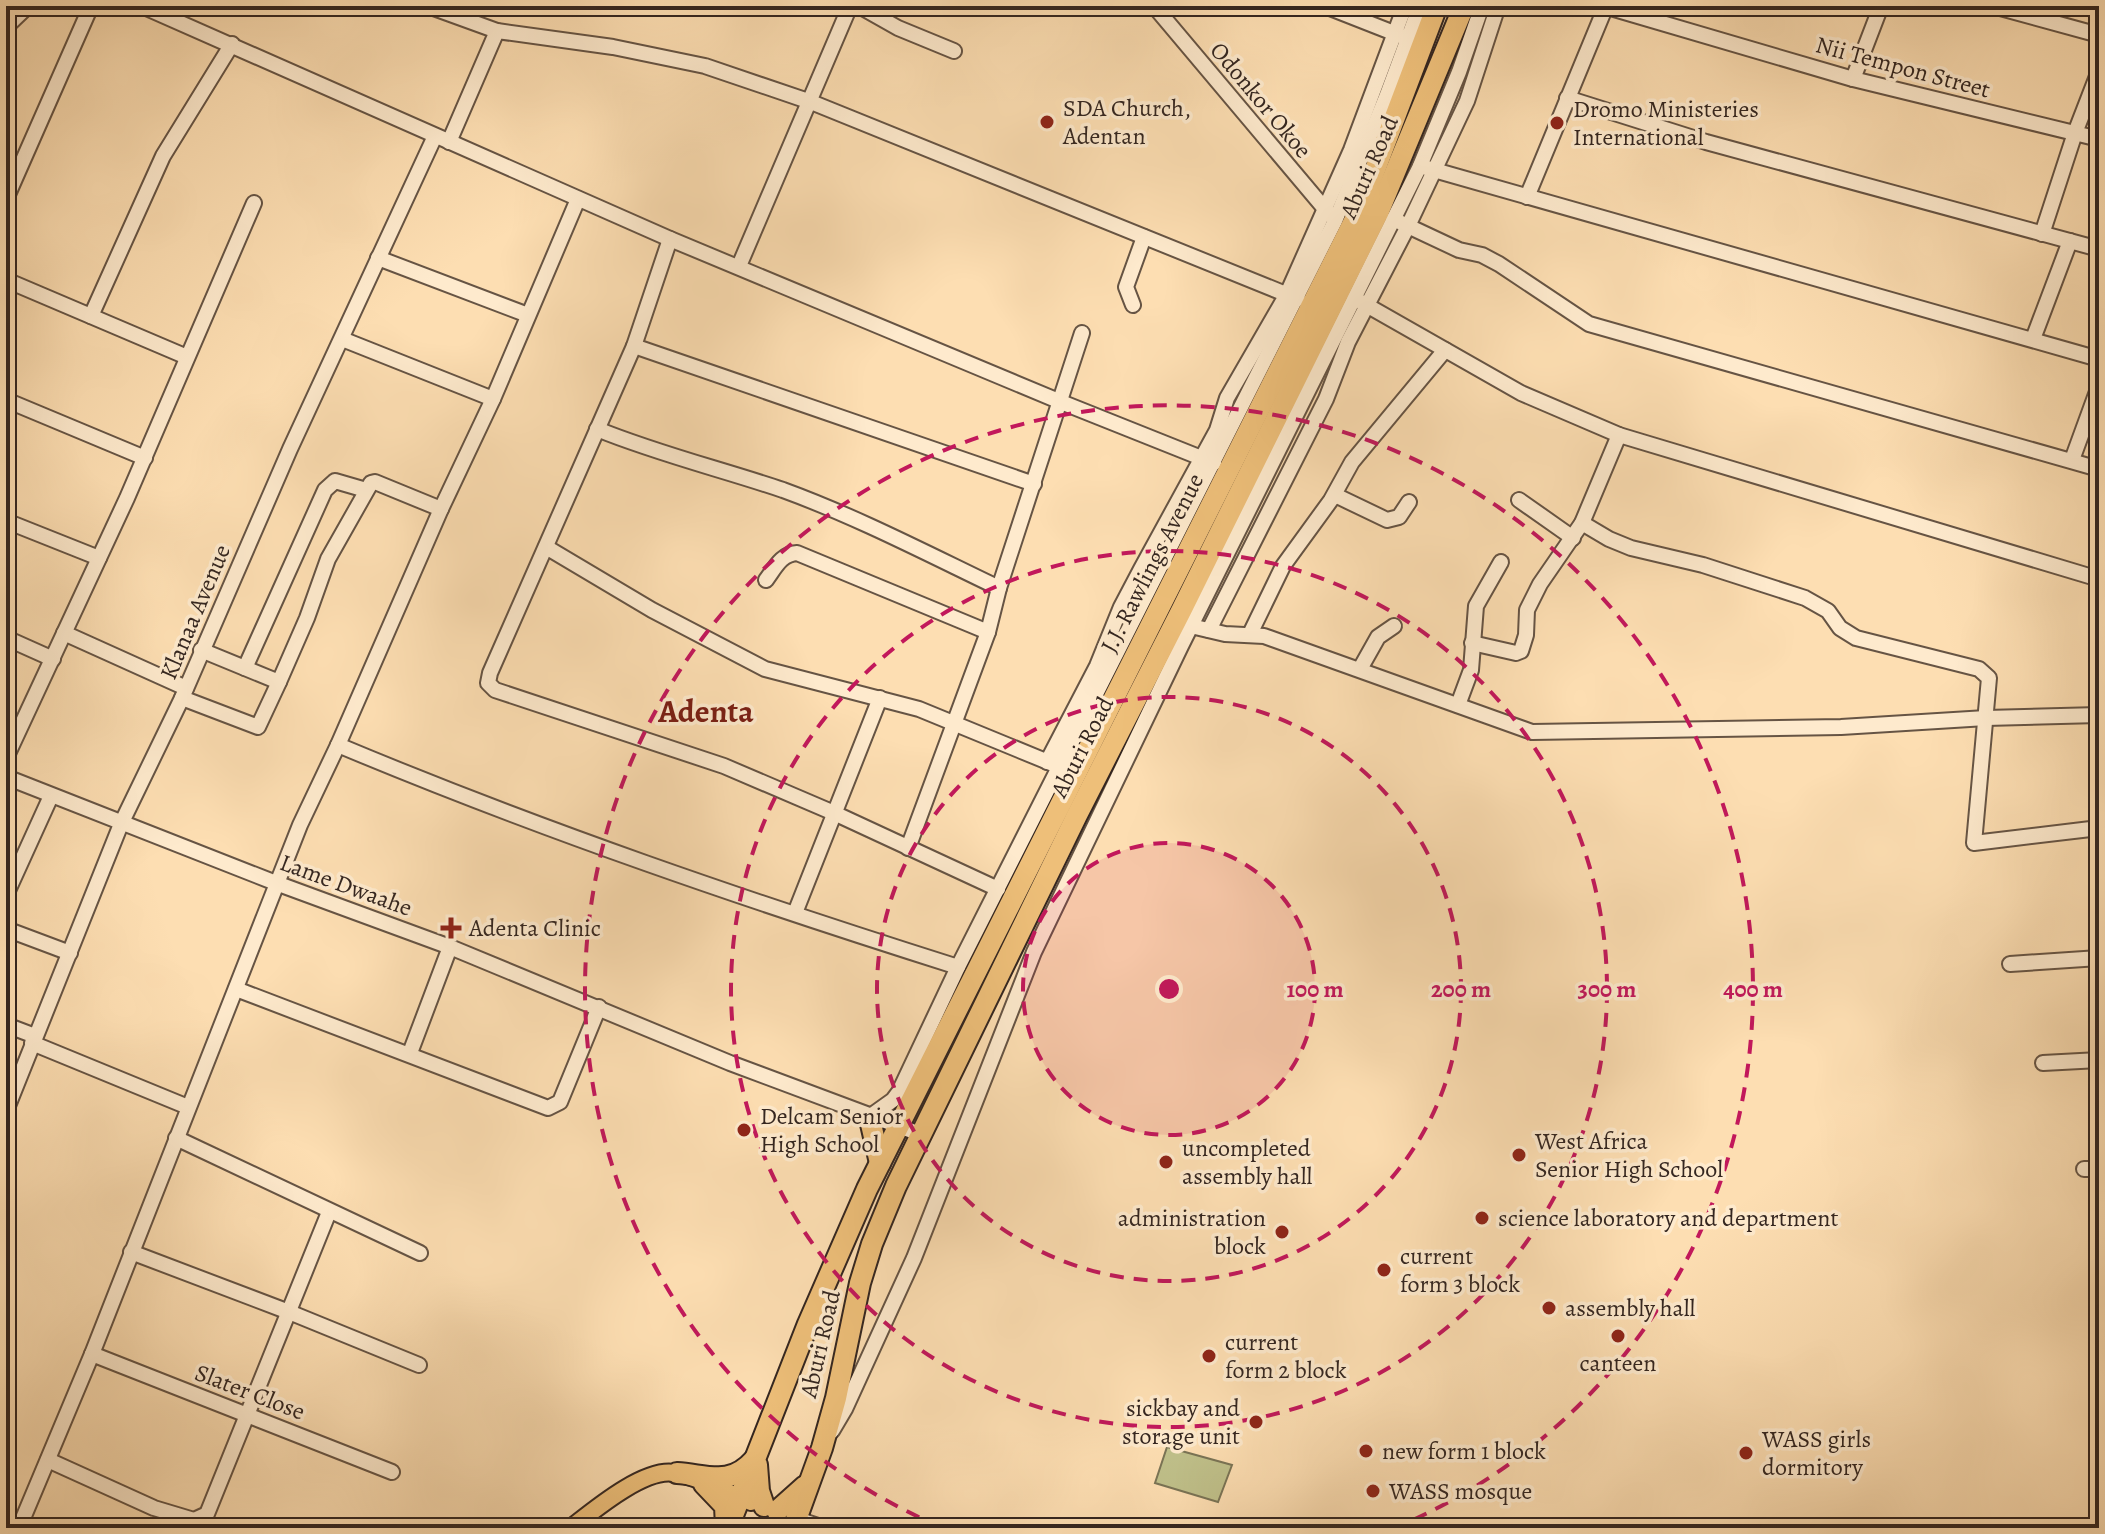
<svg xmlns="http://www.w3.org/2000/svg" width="2105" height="1534" font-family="Alegreya,serif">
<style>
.green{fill:#c0c18b;stroke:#7a7456;stroke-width:2}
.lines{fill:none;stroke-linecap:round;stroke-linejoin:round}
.minor-casing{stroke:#665444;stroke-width:18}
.major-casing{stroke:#342620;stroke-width:20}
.highway-casing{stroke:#342620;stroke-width:24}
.minor{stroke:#feeacd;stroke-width:14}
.major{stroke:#eebf79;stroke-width:16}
.highway{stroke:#eebf79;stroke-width:20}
.ring{fill:none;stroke:#c2185b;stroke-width:4;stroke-dasharray:14 10}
.poi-dot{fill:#8f2418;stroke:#feeacd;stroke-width:3}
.labels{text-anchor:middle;stroke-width:7;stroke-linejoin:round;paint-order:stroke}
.street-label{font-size:24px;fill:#342620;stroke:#feeacd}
.poi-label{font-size:24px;fill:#342620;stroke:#feeacd;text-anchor:start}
.district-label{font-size:32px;font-weight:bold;fill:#7a1f14;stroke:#feeacd}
.centre{fill:#c2185b;stroke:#feeacd;stroke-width:4}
.ring-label{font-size:24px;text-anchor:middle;font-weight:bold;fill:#c2185b;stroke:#feeacd;stroke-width:7;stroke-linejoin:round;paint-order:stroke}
</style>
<rect width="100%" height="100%" fill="#fddeb2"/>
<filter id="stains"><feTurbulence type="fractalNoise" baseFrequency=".0025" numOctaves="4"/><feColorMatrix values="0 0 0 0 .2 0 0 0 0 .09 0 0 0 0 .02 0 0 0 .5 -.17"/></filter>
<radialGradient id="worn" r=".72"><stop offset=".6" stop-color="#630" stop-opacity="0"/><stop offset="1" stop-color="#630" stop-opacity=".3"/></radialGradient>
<polygon class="green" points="1167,1447 1232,1465 1218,1502 1155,1483"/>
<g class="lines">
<g class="minor-casing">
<g id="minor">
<polyline points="142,6 670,239 1061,402 1214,463"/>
<polyline points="428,6 497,31 613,47 705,66 811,102 1298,299"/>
<polyline points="859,6 898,28 954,51"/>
<polyline points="1154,6 1330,215"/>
<polyline points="1325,6 1404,37"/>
<polyline points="1604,6 1853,79 2099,139"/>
<polyline points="1993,6 2099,35"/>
<polyline points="6,27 28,6"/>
<polyline points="1853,79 1881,6"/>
<polyline points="1567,98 1706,142 2099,249"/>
<polyline points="449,142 497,31"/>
<polyline points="1420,166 2099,359"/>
<polyline points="1527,197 1606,6"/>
<polyline points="6,199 91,6"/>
<polyline points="1393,219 1459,250 1482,255 1499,264 1589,324 2099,469"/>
<polyline points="2042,234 2075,133 2099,71"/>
<polyline points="670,239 634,346 490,673 488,683 495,690 724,766 834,813 998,889"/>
<polyline points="378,258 528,315"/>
<polyline points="739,266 850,6"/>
<polyline points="6,280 187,357"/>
<polyline points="1354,298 1521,393 1619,435 2099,579"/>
<polyline points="1133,305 1126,287 1144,237"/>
<polyline points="91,316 163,156 232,44"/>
<polyline points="342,339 493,399"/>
<polyline points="2033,339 2070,241"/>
<polyline points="634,346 1034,484"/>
<polyline points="6,400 145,458"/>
<path d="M597 429C658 454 721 469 783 490 857 517 928 554 999 588"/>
<polyline points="2072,460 2099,386"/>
<polyline points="1335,495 1387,520 1399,517 1409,502"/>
<polyline points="1519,500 1573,538"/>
<polyline points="6,521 99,558"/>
<polyline points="1582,523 1609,539 1631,548 1703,565 1805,598 1828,611 1840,628 1856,638 1979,669 1989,678 1974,843 2099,828"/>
<polyline points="546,547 652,610 765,669 919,709 1053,764"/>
<path d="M766 580C775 568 781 554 797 553L988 632"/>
<polyline points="1191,626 1225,634 1264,636 1532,732 1841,727 1986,718 2099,715"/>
<polyline points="1209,630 1326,399 1348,342 1408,226 1467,101 1498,6"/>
<polyline points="64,633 186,688"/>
<polyline points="1250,634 1283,566 1331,500 1352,462 1445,350"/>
<polyline points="6,638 53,659"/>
<polyline points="1472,643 1516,653 1521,651 1526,635 1527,610 1540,584 1582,523 1619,435"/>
<polyline points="201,650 279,682 307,618 328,559 371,483 375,482 441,509"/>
<polyline points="245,668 325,490 335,481 366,490"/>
<polyline points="1360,669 1378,637 1394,626"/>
<polyline points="182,698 258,727 279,682"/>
<polyline points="1458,705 1471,670 1476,606 1501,562"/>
<path d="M338 745C541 830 749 901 958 967"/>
<polyline points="6,758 127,498 254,203"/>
<polyline points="1047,762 1097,666 1121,607 1141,569 1217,430 1227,398 1287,294 1351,150 1405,6"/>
<polyline points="6,777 276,883 450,947 730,1063 920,1134"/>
<polyline points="908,848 988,632 999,588 1082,333"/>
<polyline points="6,895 51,796"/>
<polyline points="795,913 880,698"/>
<polyline points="6,929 70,953"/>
<polyline points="2010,964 2099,958"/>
<polyline points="236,989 548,1108 560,1102 599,1007"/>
<polyline points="6,1025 35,1036"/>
<polyline points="32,1043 188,1107"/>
<polyline points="410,1053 450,947"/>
<polyline points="2043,1063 2099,1060"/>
<polyline points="6,1111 121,824 182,698 290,449 435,136"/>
<polyline points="872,1115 893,1100 899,1092 958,967 1335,221 1387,95 1420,6"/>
<polyline points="176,1138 420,1253"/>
<polyline points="2084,1169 2099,1169"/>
<polyline points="131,1252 289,1312 419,1365"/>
<polyline points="92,1354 392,1472"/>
<polyline points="832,1431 845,1409 914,1258 1034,952 1181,646 1420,166 1459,72 1482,6"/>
<polyline points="48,1460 154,1508 194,1520 207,1514 329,1212"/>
<polyline points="797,1519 824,1528"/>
<polyline points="19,1528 92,1354 300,825 338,745 441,509 493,399 578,199"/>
</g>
</g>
<g class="major-casing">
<path id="major" d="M571 1528C594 1510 644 1468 674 1473 700 1477 727 1493 751 1502"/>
</g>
<g class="highway-casing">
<g id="highway">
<polyline points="871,1124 880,1163"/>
<polyline points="757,1465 759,1491 764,1506"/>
<path d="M677 1473C708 1475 730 1487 754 1460"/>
<polyline points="704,1484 725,1506 726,1527"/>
<polyline points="777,1511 805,1486"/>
<polyline points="728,1528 808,1324 867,1189 1361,207 1437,6"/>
<polyline points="793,1528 822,1448 836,1398 860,1283 872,1244 896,1186 1077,815 1182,609 1379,211 1464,6"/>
</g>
</g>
<use href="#minor" class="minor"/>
<use href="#major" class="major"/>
<use href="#highway" class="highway"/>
</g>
<circle cx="1169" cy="989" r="146" fill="#c2185b" fill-opacity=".12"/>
<g class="ring">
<circle cx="1169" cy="989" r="146"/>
<circle cx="1169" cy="989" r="292"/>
<circle cx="1169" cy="989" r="438"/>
<path d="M941 1527A584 584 0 1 1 1397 1527"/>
</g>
<g class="poi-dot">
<circle cx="1047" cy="122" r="8"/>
<circle cx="1557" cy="123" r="8"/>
<path d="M447 916h8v8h8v8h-8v8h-8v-8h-8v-8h8z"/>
<circle cx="744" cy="1130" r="8"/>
<circle cx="1519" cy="1155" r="8"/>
<circle cx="1166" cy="1162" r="8"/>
<circle cx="1482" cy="1218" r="8"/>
<circle cx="1282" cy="1232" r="8"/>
<circle cx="1384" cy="1270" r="8"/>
<circle cx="1549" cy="1308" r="8"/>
<circle cx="1618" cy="1336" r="8"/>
<circle cx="1209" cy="1356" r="8"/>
<circle cx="1256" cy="1422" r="8"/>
<circle cx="1366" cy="1451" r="8"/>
<circle cx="1746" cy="1453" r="8"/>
<circle cx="1373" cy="1491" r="8"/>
</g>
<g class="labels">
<g class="street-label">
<text transform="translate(1903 67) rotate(15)" y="8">Nii Tempon Street</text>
<text transform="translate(1261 100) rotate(50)" y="8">Odonkor Okoe</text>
<text transform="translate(1369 167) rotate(-66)" y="8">Aburi Road</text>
<text transform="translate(1152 563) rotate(-63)" y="8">J.J. Rawlings Avenue</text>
<text transform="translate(195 612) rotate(-67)" y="8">Klanaa Avenue</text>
<text transform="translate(1082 747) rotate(-63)" y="8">Aburi Road</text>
<text transform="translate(346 885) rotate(20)" y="8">Lame Dwaahe</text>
<text transform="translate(820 1344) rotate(-77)" y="8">Aburi Road</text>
<text transform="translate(250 1392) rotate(21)" y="8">Slater Close</text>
</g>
<g class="poi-label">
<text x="1063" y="116">SDA Church,<tspan x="1063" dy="28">Adentan</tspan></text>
<text x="1573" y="117">Dromo Ministeries<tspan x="1573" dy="28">International</tspan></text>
<text x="469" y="936">Adenta Clinic</text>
<text x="760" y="1124">Delcam Senior<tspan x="760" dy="28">High School</tspan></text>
<text x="1535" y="1149">West Africa<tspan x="1535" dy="28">Senior High School</tspan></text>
<text x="1182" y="1156">uncompleted<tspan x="1182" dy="28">assembly hall</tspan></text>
<text x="1266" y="1226" text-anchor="end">administration<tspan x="1266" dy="28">block</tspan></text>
<text x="1498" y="1226">science laboratory and department</text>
<text x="1400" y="1264">current<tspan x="1400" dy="28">form 3 block</tspan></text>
<text x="1565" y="1316">assembly hall</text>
<text x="1225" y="1350">current<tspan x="1225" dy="28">form 2 block</tspan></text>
<text x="1618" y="1371" text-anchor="middle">canteen</text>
<text x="1240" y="1416" text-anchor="end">sickbay and<tspan x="1240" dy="28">storage unit</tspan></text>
<text x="1762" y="1447">WASS girls<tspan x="1762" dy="28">dormitory</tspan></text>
<text x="1382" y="1459">new form 1 block</text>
<text x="1389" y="1499">WASS mosque</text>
</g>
<g class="district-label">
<text x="706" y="722">Adenta</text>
</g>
</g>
<circle cx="1169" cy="989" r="12" class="centre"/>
<g class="ring-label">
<text x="1315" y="997">100 m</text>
<text x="1461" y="997">200 m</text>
<text x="1607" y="997">300 m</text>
<text x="1753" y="997">400 m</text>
</g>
<rect width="2105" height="1534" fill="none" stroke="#fddeb2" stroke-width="32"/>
<rect x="8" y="8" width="2089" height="1518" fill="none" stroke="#342620" stroke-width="4"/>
<rect x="16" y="16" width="2073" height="1502" fill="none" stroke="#342620" stroke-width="2"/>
<rect width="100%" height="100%" filter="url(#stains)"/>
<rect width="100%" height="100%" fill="url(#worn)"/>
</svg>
